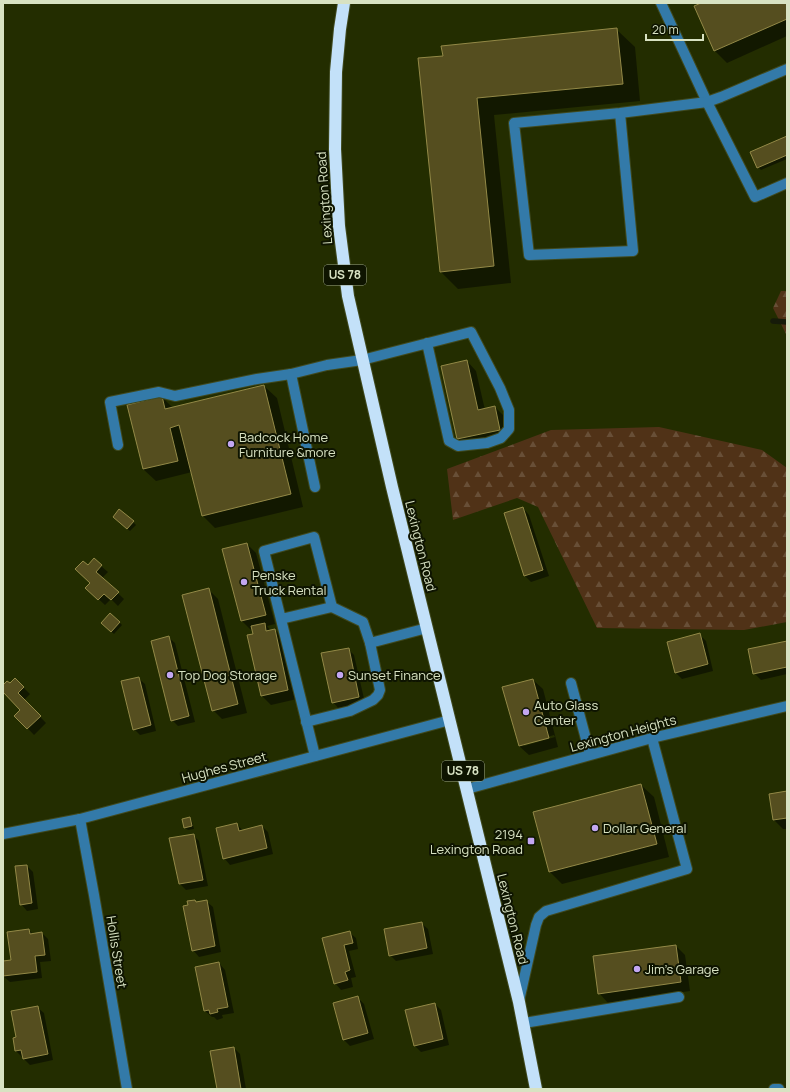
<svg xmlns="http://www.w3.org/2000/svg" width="790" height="1092" font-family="Manrope,sans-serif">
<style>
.forest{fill:url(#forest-firs)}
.shadow{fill:#0007;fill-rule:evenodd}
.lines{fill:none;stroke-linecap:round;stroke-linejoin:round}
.stream{stroke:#161b09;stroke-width:5.5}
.building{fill:#554e1f;stroke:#938947}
.minor-casing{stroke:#404a1f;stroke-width:12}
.highway-casing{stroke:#404a1f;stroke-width:14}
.minor{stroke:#337aa9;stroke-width:10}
.highway{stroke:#c3e1f9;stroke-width:12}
.poi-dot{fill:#c3a7f2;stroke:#0e1400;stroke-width:1.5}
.labels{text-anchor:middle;stroke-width:4;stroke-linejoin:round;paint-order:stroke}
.shield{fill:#0e1400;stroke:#9ba488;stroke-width:1}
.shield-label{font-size:12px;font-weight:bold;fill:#d8e2c2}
.street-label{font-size:13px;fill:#d8e2c2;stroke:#0e1400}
.poi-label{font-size:13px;fill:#d8e2c2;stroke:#0e1400;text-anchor:start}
</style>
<defs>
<pattern id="forest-firs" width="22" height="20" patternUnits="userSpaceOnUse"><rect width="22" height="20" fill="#503217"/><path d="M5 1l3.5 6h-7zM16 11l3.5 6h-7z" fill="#684f37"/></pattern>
</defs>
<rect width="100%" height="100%" fill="#232d00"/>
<g class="forest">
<polygon points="781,291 787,291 787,336 773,308"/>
<polygon points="659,427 762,450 787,468 787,622 744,630 597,628 538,507 517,498 453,520 447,469 551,430"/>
</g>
<g class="shadow">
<polygon points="704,3 787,3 787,36 727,63 715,51"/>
<polygon points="617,30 635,47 640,101 494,115 511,283 458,289 440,271 444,57"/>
<polygon points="787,137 787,159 761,170 758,167 752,153"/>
<polygon points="467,361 476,371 485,410 495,407 505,417 509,439 468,448 458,439 442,366"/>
<polygon points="264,386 277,398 303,507 215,528 203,516 192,472 156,481 143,469 162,397 173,408"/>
<polygon points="523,508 529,515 549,576 531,582 524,575"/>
<polygon points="117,520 133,522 136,525 130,531"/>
<polygon points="247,544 256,553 275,624 267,626 271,631 275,630 284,639 297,699 271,705 262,696 248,636 254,634 253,630 251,630 242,621"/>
<polygon points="88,566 101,566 108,572 102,578 124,599 118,606 111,599 105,605 93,594"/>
<polygon points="208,589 218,599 247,713 222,719 213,710"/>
<polygon points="119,622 122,625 114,634 105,626"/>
<polygon points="699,634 706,641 713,671 682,679 676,673"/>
<polygon points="168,637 175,643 195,722 178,726 172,720"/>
<polygon points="787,642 787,674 761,680 754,673"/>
<polygon points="348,649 354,655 365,703 339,709 333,702"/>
<polygon points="138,678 145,684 156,731 140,735 134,729"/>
<polygon points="15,679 30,694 24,700 46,723 34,735 16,716 22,710 3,691 3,686 10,684"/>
<path d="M533 680 543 689 558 747 529 755 519 746ZM554 735 555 737 524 746V744Z"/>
<polygon points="641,785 654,797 669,857 562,884 550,872 534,812"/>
<polygon points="787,792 787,829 783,829 774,820 770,795"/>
<polygon points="189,818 192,821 194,829 188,830 185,828"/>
<polygon points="237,824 243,831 262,826 268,832 273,854 230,865 224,858"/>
<polygon points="193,835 199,841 208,886 186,890 180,884 171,839"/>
<polygon points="27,866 33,872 38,909 27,911 21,904"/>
<polygon points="195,901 197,903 206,901 213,907 221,952 199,957 193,950 189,905"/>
<polygon points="421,923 428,929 433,954 396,961 390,955"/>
<polygon points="29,930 33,934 42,933 48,939 51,961 40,962 42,978 10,982 3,976 3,962 12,961"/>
<polygon points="349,932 356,938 358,949 349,951 356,977 351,978 353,987 341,990 335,983 323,939"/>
<polygon points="676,946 685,955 690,991 608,1003 599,993"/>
<polygon points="219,963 225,970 234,1013 222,1015 223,1018 217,1020 214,1017 212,1017 205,1011 196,968"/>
<polygon points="358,998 364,1004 374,1039 350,1046 343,1039"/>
<polygon points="435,1004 441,1010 449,1045 421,1052 415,1046"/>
<polygon points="37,1007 44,1013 53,1060 30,1065 16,1051 14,1039 18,1038"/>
<polygon points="234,1048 240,1054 246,1089 218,1089"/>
</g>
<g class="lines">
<polyline class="stream" points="773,321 787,322"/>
</g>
<g class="building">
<polygon points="701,3 787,3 787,19 714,51 694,6"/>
<polygon points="617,28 623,84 477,98 494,266 440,272 418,58 443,56 441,46"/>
<polygon points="787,136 787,155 757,168 750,152"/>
<polygon points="467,360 478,410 495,406 500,430 457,439 441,366"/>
<polygon points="264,385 291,494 202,516 179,425 170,428 178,461 143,469 127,405 162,396 165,409"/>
<polygon points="523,507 543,570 524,576 504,513"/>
<polygon points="119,509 134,521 127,529 113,517"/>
<polygon points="247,543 266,615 241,621 222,549"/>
<polygon points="94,558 102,565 96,572 119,592 111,600 104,594 98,600 85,588 90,583 75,569 83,561 88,565"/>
<polygon points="209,588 238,704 212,711 182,595"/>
<polygon points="110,613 120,622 111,632 101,623"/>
<polygon points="265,623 266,631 275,629 288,690 261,696 247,635 253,634 251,626"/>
<polygon points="700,633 708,664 675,673 667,642"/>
<polygon points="169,636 189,716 171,721 151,641"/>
<polygon points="787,641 787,667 753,674 748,649"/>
<polygon points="349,648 359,697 332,703 321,653"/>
<polygon points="139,677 151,725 133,730 121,681"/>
<polygon points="15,678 24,687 18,693 41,716 27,729 14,716 20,710 3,692 3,685 7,681 10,683"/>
<polygon points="533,679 549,738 519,746 502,687"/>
<polygon points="641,784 657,844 549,872 533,812"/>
<polygon points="787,791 787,818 773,820 769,794"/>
<polygon points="190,817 192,826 184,828 182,819"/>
<polygon points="237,823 239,831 262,825 267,848 223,859 216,828"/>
<polygon points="194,834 203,880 179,884 169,838"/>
<polygon points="27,865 32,903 20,905 15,866"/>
<polygon points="195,900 196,902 207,900 215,946 192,951 183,906 188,905 187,901"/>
<polygon points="422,922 427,948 389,956 384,929"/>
<polygon points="29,929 30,934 42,932 45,955 35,956 37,972 3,976 3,961 11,960 7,932"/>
<polygon points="350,931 353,943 344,945 350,970 345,972 348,980 334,984 322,938"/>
<polygon points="676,945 681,982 598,994 593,956"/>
<polygon points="219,962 228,1007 217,1009 218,1012 210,1014 209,1010 204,1011 195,967"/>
<polygon points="358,996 368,1033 343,1040 333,1003"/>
<polygon points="435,1003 443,1039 414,1046 405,1010"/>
<polygon points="38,1006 48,1054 23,1059 21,1050 15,1051 13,1038 16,1037 11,1011"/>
<polygon points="234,1047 241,1089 217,1089 210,1051"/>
</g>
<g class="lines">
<g class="minor-casing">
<g id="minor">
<polyline points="661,3 707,102 755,197 787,183"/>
<polyline points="620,113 633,251 529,255 514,123 620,113 707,102 721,97 787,69"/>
<polyline points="291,374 315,487"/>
<polyline points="118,445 110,402 159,392 175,396 257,379 291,374 327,365 362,360 471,332 500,388 509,410 509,429 501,438 487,443 458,446 449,441 427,343"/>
<polyline points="332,607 363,622 370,643 427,628"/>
<polyline points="281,619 332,607 314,537 264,551 315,756"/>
<polyline points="571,683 590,754"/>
<polyline points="306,722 350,711 373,700 378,695 380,690 370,643"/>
<polyline points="467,789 652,738 787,706"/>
<polyline points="80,819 94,895 127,1089"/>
<polyline points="3,834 80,819 450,720"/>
<polyline points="519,1001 536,925 539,917 546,911 687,869 652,738"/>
<polyline points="524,1023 679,997"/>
<polyline points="774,1089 779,1089"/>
</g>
</g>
<g class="highway-casing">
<polyline id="highway" points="344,3 340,29 336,72 335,149 339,226 348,296 392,487 519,1002 536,1089"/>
</g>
<use href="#minor" class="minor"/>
<use href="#highway" class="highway"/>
</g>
<g class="poi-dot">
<circle cx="231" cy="444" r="4"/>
<circle cx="244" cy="582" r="4"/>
<circle cx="170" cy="675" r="4"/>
<circle cx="340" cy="675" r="4"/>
<circle cx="526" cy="712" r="4"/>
<circle cx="595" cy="828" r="4"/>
<rect x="527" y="837" width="8" height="8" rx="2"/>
<circle cx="637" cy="969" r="4"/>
</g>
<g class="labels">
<g class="shield">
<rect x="324" y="265" width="42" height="20" rx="3"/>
<rect x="442" y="761" width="42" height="20" rx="3"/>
</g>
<g class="shield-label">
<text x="345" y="279">US 78</text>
<text x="463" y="775">US 78</text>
</g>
<g class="street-label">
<text transform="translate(324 198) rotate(-94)" y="5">Lexington Road</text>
<text transform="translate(421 546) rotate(76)" y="5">Lexington Road</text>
<text transform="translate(623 733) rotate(-15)" y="5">Lexington Heights</text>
<text transform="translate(224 767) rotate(-15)" y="5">Hughes Street</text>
<text transform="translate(513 919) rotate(76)" y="5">Lexington Road</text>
<text transform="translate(117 952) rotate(81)" y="5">Hollis Street</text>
</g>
<g class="poi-label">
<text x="239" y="442">Badcock Home<tspan x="239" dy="15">Furniture &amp;more</tspan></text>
<text x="252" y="580">Penske<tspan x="252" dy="15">Truck Rental</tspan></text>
<text x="178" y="680">Top Dog Storage</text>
<text x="348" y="680">Sunset Finance</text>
<text x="534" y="710">Auto Glass<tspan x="534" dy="15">Center</tspan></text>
<text x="603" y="833">Dollar General</text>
<text x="523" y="839" text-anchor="end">2194<tspan x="523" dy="15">Lexington Road</tspan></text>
<text x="645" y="974">Jim's Garage</text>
</g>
</g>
<rect width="790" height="1092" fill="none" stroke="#d8e2c2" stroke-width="8"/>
<path d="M646 34v6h57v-6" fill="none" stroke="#d8e2c2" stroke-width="2"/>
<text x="652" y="34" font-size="12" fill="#d8e2c2" stroke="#0e1400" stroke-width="3" paint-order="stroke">20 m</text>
</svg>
